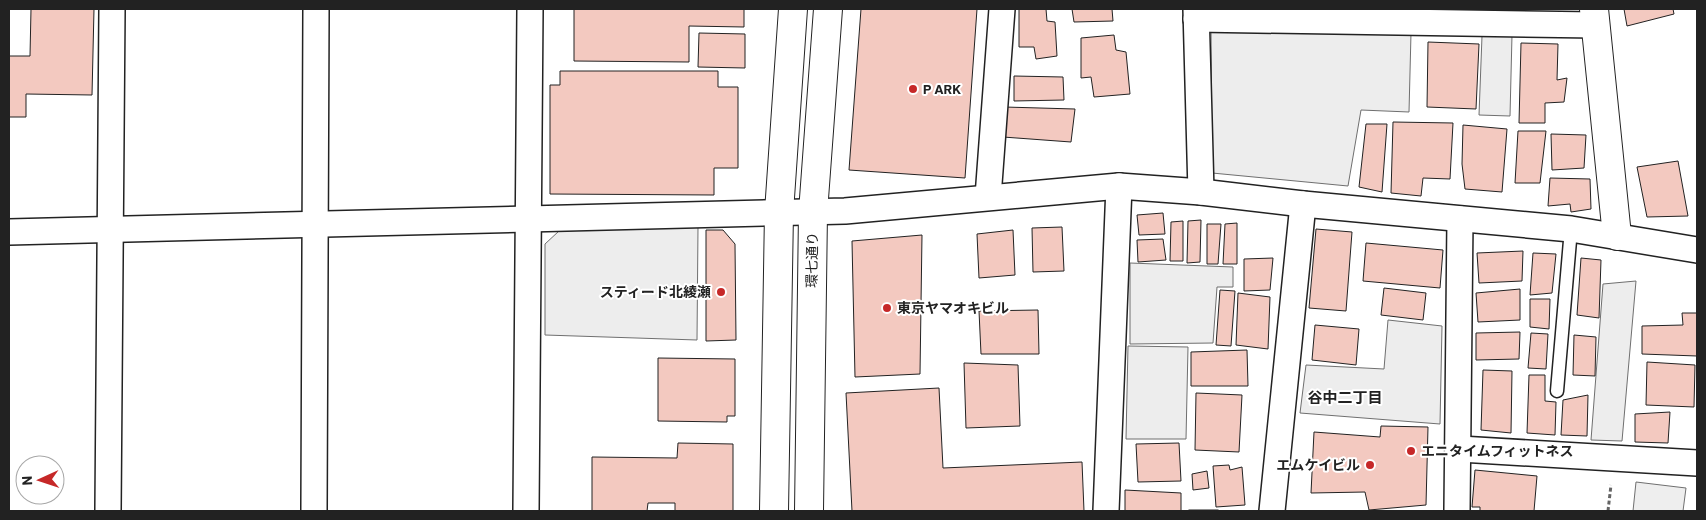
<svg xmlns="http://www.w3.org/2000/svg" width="1706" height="520" font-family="Barlow,'Noto Sans JP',sans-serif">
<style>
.green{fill:#eee;stroke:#6f6f6f}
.parking{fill:#ededed;stroke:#6f6f6f}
.building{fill:#f3c9c0;stroke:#222}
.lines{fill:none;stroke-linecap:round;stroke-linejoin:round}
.service-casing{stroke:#222;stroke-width:15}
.minor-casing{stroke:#222;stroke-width:28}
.tertiary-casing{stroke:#222;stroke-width:30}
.primary-casing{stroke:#222;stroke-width:30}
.path{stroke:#646464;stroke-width:3;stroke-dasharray:4 2.5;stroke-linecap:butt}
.service{stroke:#fff;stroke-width:12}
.minor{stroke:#fff;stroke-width:25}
.tertiary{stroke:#fff;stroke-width:28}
.primary{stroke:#fff;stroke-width:28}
.poi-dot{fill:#c62828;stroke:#fff;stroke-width:2}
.labels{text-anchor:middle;stroke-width:4;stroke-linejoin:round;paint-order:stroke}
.poi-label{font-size:14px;font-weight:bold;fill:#222;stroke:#fff;text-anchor:start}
.street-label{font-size:14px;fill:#222;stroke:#fff}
.neighbourhood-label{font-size:15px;font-weight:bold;fill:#222;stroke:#fff}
</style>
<rect width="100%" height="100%" fill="#fff"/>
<polygon class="green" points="1636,482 1686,488 1683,511 1633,511"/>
<g class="parking">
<polygon points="1211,28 1411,33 1409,112 1361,110 1348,186 1212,173"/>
<polygon points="1512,35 1510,116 1479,115 1482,36"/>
<polygon points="698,227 697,340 545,335 545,244 559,231"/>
<polygon points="1130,263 1233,267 1233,287 1217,287 1213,343 1130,344"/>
<polygon points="1636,281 1622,441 1591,440 1603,284"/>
<polygon points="1388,320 1442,326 1440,424 1300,413 1306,365 1384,369"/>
<polygon points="1128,346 1188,347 1186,439 1126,439"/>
</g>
<g class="building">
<polygon points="31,9 94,9 92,95 26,94 26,117 9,117 9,56 30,56"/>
<polygon points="574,9 744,9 744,27 689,26 689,62 574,61"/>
<polygon points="861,9 977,9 965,178 849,170"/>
<polygon points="1019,9 1046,9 1047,21 1055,22 1057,56 1036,59 1034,47 1019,47"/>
<polygon points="1072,9 1112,9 1113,21 1074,22"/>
<polygon points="1624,9 1673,9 1674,14 1627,26"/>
<polygon points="699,33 745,34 745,68 698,67"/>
<polygon points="1114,35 1116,50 1126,52 1130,94 1094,97 1091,77 1081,78 1081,38"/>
<polygon points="1428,42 1479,44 1476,109 1427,107"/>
<polygon points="1521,43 1558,44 1557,80 1567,78 1564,102 1545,103 1545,123 1519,123"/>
<polygon points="560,71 718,71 718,87 738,87 738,168 714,168 714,195 550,194 550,85 560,85"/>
<polygon points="1014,76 1063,77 1064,100 1014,101"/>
<polygon points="1004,107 1075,109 1071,142 1003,137"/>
<polygon points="1393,122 1453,123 1450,179 1423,178 1421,196 1391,193"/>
<polygon points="1366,124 1387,124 1382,192 1359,187"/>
<polygon points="1463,125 1507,129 1502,192 1465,189 1462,164"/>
<polygon points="1518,131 1546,131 1540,183 1515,183"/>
<polygon points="1551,134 1586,135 1584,168 1552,170"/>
<polygon points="1678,161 1688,216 1647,217 1637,167"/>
<polygon points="1550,178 1590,179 1591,209 1571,212 1570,204 1548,206"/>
<polygon points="1163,213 1165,234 1139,235 1137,215"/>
<polygon points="1201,220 1200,262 1187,263 1188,221"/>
<polygon points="1183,221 1183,261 1170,261 1171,222"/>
<polygon points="1237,223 1237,264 1223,264 1225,224"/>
<polygon points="1207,224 1221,224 1218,264 1207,264"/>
<polygon points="1062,227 1064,271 1033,272 1032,228"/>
<polygon points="1316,229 1352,232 1346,311 1309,308"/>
<polygon points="706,230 723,230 735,244 736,340 706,341"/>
<polygon points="1013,230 1015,275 979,278 977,234"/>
<polygon points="922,235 920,374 855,377 852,241"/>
<polygon points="1163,239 1166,260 1138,262 1137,240"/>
<polygon points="1366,243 1443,250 1440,288 1363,281"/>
<polygon points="1523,251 1522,281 1479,283 1477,253"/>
<polygon points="1533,253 1556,254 1552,293 1530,295"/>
<polygon points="1273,258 1270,290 1244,291 1244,259"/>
<polygon points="1581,258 1601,260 1599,318 1577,315"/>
<polygon points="1384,288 1426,293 1423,320 1381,315"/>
<polygon points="1520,289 1520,320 1478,322 1476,293"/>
<polygon points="1220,290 1235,291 1231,346 1216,345"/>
<polygon points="1238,293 1270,297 1268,349 1236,345"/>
<polygon points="1530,299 1550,299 1549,329 1530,327"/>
<polygon points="1038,310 1039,354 981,354 979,311"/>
<polygon points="1682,313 1697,313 1697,356 1642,354 1642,326 1683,325"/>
<polygon points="1315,325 1359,329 1356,365 1312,360"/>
<polygon points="1520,332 1519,359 1476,360 1476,333"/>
<polygon points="1531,333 1548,334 1546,369 1528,368"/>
<polygon points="1574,335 1596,337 1595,376 1573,375"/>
<polygon points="1247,350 1248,386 1191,386 1191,352"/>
<polygon points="658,358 735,359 735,416 727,416 727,422 658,421"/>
<polygon points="1647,362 1695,365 1694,407 1646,405"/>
<polygon points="964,363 1018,365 1020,426 966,428"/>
<polygon points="1483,370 1512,371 1511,433 1481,430"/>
<polygon points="1529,375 1545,375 1545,401 1556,402 1555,435 1527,433"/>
<polygon points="939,388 943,468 1082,462 1084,511 852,511 846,393"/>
<polygon points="1196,393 1242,395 1239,452 1195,450"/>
<polygon points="1588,395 1587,436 1561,435 1563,400"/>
<polygon points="1670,412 1668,443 1635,442 1635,414"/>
<polygon points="1381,426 1428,427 1426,505 1369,510 1365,492 1311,493 1314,432 1380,437"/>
<polygon points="678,443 733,444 733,511 675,511 675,503 648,503 647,511 592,511 592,457 677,458"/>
<polygon points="1179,443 1181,481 1138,482 1136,444"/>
<polygon points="1229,465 1230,470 1242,467 1245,505 1216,507 1213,466"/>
<polygon points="1475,470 1537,476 1534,511 1480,511 1480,507 1472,507"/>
<polygon points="1207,471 1209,488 1193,490 1192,474"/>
<polygon points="1125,490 1181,493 1181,511 1125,511"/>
<rect x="1189" y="510" width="29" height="1"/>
</g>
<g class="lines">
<g class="service-casing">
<polyline id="service" points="1557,391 1571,229"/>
</g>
<g class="minor-casing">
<g id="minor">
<polyline points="1196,9 1201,192"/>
<polyline points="1196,19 1596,25"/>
<polyline points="988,197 1002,9"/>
<polyline points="9,232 845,211 1119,186 1201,192 1303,204 1571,229 1697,250"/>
<polyline points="1460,449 1697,463"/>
<polyline points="108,511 112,9"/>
<polyline points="314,511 316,9"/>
<polyline points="526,511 530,9"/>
<polyline points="1106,511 1119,186"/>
<polyline points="1272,511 1303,204"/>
<polyline points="1457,511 1460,219"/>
</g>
</g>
<g class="tertiary-casing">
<polyline id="tertiary" points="1594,9 1617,236"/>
</g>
<g class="primary-casing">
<g id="primary">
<polyline points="774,511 779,212 793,9"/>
<polyline points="809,511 813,212 828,9"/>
</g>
</g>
<polyline class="path" points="1608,511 1611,485"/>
<use href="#service" class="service"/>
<use href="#minor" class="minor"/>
<use href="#tertiary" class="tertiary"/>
<use href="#primary" class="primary"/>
</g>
<g class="poi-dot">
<circle cx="913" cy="89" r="5"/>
<circle cx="721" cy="292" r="5"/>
<circle cx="887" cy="308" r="5"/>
<circle cx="1411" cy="451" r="5"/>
<circle cx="1370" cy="465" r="5"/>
</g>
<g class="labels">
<g class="poi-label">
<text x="923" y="94">P ARK</text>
<text x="711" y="297" text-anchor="end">スティード北綾瀬</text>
<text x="897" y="313">東京ヤマオキビル</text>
<text x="1421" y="456">エニタイムフィットネス</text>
<text x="1360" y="470" text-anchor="end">エムケイビル</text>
</g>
<g class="street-label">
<text transform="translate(812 260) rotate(-89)" y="5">環七通り</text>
</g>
<g class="neighbourhood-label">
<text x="1345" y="403">谷中二丁目</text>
</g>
</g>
<rect width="1706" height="520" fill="none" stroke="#222222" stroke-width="20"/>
<g transform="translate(40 480) rotate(267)"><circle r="24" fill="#ffffff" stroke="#a7a7a7"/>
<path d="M0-4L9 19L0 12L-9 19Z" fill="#c62828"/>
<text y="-8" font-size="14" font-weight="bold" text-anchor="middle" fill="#222222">N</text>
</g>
</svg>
